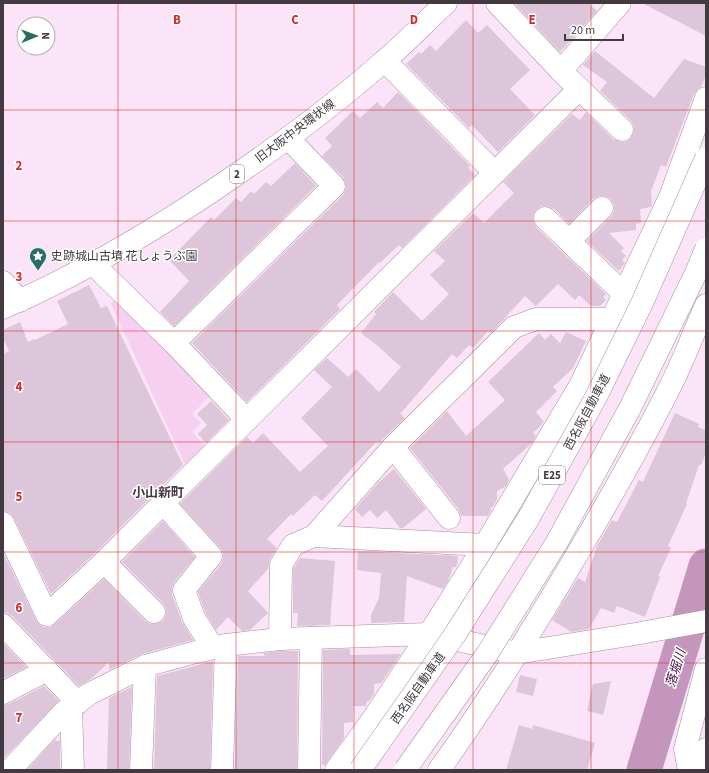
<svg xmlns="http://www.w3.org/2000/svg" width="709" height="773" font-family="'Source Sans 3','Noto Sans JP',sans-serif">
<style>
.green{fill:#f7d0f1}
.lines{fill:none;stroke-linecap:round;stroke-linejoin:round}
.river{stroke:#c496be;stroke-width:35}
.building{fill:#ddc6d9}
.minor-casing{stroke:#a48fa1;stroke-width:23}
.major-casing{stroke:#a48fa1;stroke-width:23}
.minor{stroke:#fff;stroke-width:22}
.major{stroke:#fff;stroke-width:22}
.highway-bridge-casing{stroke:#a48fa1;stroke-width:23;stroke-linecap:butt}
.highway-bridge{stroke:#fff;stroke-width:22}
.grid{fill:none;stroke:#d62828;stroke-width:1;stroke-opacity:0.55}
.labels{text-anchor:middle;stroke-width:3;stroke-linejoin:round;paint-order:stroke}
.shield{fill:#fff;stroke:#7b747a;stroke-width:1}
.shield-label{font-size:11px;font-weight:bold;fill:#423941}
.street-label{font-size:12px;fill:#423941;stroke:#fff}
.poi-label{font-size:12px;fill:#423941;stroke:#fff;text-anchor:start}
.neighbourhood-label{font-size:13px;font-weight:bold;fill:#423941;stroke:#fff}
.water-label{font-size:13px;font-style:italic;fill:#491245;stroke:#fff}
.grid-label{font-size:13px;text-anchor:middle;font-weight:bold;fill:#d62828;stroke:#fff;stroke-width:3;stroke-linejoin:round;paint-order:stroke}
</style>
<rect width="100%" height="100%" fill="#fbe4f7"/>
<polygon class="green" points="117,298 211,395 192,414 201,423 192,432 209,450 188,471 111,304"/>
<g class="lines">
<polyline class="river" points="644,770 706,566"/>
</g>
<g class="building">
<polygon points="514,3 588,3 597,11 560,52"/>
<polygon points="642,3 706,3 706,36"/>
<polygon points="466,20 478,33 487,25 530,70 510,89 535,115 498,152 472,125 469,128 406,64 419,52 421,54 430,45 436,51"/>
<polygon points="595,51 654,98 684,59 706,67 706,75 701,87 698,89 694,94 666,167 661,165 651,191 652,205 651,207 640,209 641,223 636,224 636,230 609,233 624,248 621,251 626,256 622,260 625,263 619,271 587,241 611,217 614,212 614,205 611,199 605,196 599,196 593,199 569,224 554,209 548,206 541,206 536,210 533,215 533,221 536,227 606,294 603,297 606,300 600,306 591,306 579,295 575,300 558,284 536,306 525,296 491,333 488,331 473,348 469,345 457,358 452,354 400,414 405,418 379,443 377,441 322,501 315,495 293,516 291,514 267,539 277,548 270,559 268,569 248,591 268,613 250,630 242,631 228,617 216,630 205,612 198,592 221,564 223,558 223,552 220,548 180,504 247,437 253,443 263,433 300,472 328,446 301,418 332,387 314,370 327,358 348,377 356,369 379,392 401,367 379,347 361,333 376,314 374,312 393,292 422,321 449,294 430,275 445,261 434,251 473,213 484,223 514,193 503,182 504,181 572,114 580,120 586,112 613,139 619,142 625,142 631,138 634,133 634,127 631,121 600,91 607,82 583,65"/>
<polygon points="398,92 470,166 468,168 475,175 402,248 399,245 380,263 379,262 337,305 340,309 247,402 192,343 343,195 346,189 346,183 343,177 322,156 332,146 325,138 353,111 360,118 377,102 383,108"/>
<polygon points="295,163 316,186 174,326 160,312 189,281 169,260 211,217 214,220 236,198 241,202 251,191 254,194 266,182 271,186"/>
<polygon points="89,285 101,308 107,306 183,465 95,553 51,594 14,518 10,513 3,511 3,354 9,351 3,338 3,330 20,322 28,342 34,339 35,340 68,324 57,301"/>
<polygon points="566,332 586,341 573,368 553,387 557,391 536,412 544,422 533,433 536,436 532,443 503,469 509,480 506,486 497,491 497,500 493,507 491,507 491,510 488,516 461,516 459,510 410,448 447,411 466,436 505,400 488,382 539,333 545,340 551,334 560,343"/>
<polygon points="211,401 229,420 206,443 198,434 207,425 197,414"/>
<polygon points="675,413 699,424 698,427 706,430 706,453 701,465 699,465 686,503 687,504 668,546 671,548 658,576 660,577 645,617 617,606 614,613 601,608 589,629 571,632 552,620 578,578 585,582 597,546 612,520 617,522 639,480 643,482"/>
<polygon points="394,469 426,509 403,528 400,528 386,510 377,518 370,510 362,517 355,509 378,483"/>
<polygon points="163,521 195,557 174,582 172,588 172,594 182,622 193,640 142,654 109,670 109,662 91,679 79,686 12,616 7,613 3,613 3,552 36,620 40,625 44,627 50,627 55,624 104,579 145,621 150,624 157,624 163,621 166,615 166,608 163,603 122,562"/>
<polygon points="358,551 458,556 457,565 456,567 453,567 448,581 443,589 407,576 404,622 371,623 371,615 379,598 381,573 357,570"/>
<polygon points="300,558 335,561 330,625 297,626 298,613 293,613 293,569"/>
<polygon points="3,643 26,667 3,679"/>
<polygon points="350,649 350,655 401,654 381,683 374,684 374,694 369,701 367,701 366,706 353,706 353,722 344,723 344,738 325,765 322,765 323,650"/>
<polygon points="281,651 298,651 297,770 235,770 238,656 265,656 263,653"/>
<polygon points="213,661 210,770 154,770 157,676"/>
<polygon points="520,675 537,679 533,696 516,692"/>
<polygon points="611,681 603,715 587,711 593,684"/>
<polygon points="44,686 59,701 3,759 3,705 9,704"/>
<polygon points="132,687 129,770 107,770 109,698"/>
<polygon points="519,725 532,729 533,725 595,743 587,770 506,770"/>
<polygon points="55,739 56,741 60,741 60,770 38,769 38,770 27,770"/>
</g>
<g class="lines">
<g class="minor-casing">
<g id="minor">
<polyline points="497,3 561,71 622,130"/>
<polyline points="385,61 495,173"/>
<polyline points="561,71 620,3"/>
<polyline points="545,218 624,294"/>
<polyline points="569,241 602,208"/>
<polyline points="94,265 174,343 247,420"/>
<polyline points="3,282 20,301"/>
<polyline points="174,343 334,186 288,138"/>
<polyline points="393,447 449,518"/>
<polyline points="163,503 211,556 184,590 194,618 213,648"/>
<polyline points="3,523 47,615 104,562 579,89"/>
<polyline points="314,536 485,545"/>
<polyline points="104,562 154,612"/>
<polyline points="3,625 78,703"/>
<polyline points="280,639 281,565 293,545 314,536 393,447 514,327 536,319 612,319"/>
<polyline points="3,693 47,670"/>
<polyline points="71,707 73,770"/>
<polyline points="10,770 63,713 89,694 145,666 196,652 226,645 280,639 429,634 517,653 635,634 706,621"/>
<polyline points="141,770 145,666"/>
<polyline points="222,770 226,645"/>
<polyline points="309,770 311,638"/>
<polyline points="336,770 370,723 429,634 485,545 580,386 670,197 706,98"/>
<path d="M439 770C480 713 518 653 554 593 595 525 635 456 671 385 684 359 694 332 706 305"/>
<polyline points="689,770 685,749 706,669"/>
</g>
</g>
<g class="major-casing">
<g id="major">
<path d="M3 308C88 271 167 223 243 170 292 136 340 100 384 61 406 43 425 22 446 3"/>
<polyline points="700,770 706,749"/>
</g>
</g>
<use href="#minor" class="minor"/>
<use href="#major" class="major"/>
<g class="highway-bridge-casing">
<g id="highway-bridge">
<polyline points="360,770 454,636 528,519 596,397 642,303 706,158"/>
<polyline points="405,770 487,654 557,542 630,408 696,273 706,249"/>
</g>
</g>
<use href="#highway-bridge" class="highway-bridge"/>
</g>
<path class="grid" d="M118 3V770M236 3V770M354 3V770M473 3V770M591 3V770M3 110H706M3 221H706M3 331H706M3 442H706M3 552H706M3 663H706"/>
<defs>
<g id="sight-pin" transform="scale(0.9)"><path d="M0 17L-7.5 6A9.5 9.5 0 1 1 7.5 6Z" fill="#276d62" stroke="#fff"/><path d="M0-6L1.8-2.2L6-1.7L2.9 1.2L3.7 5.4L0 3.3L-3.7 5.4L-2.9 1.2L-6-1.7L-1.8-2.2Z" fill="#fff"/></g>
</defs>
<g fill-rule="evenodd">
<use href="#sight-pin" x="38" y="256"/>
</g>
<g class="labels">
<g class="shield">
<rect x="230" y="165" width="14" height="18" rx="3"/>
<rect x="539" y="466" width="26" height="18" rx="3"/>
</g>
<g class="shield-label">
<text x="237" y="178">2</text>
<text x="552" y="479">E25</text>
</g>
<g class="street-label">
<text transform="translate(295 131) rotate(-37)" y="4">旧大阪中央環状線</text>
<text transform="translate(587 412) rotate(-62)" y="4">西名阪自動車道</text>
<text transform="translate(418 688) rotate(-55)" y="4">西名阪自動車道</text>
</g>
<g class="poi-label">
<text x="51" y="260">史跡城山古墳 花しょうぶ園</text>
</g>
<g class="neighbourhood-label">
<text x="158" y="497">小山新町</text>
</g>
<g class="water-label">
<text transform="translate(675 668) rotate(-73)" y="5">落堀川</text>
</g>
</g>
<g class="grid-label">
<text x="177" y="24">B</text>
<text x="295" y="24">C</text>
<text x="414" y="24">D</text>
<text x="532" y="24">E</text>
<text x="19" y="170">2</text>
<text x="19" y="281">3</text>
<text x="19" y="391">4</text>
<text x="19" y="501">5</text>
<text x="19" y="612">6</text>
<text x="19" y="722">7</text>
</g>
<rect width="709" height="773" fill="none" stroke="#423941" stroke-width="8"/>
<g transform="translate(36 36) rotate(89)"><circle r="19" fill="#ffffff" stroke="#b3b0b3"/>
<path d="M0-3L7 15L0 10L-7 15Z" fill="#276d62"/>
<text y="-6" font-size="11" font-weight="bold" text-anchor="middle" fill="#423941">N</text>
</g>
<path d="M565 34v6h58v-6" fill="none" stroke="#423941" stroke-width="2"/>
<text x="571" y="34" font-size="12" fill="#423941" stroke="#ffffff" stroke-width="3" paint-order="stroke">20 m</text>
</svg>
